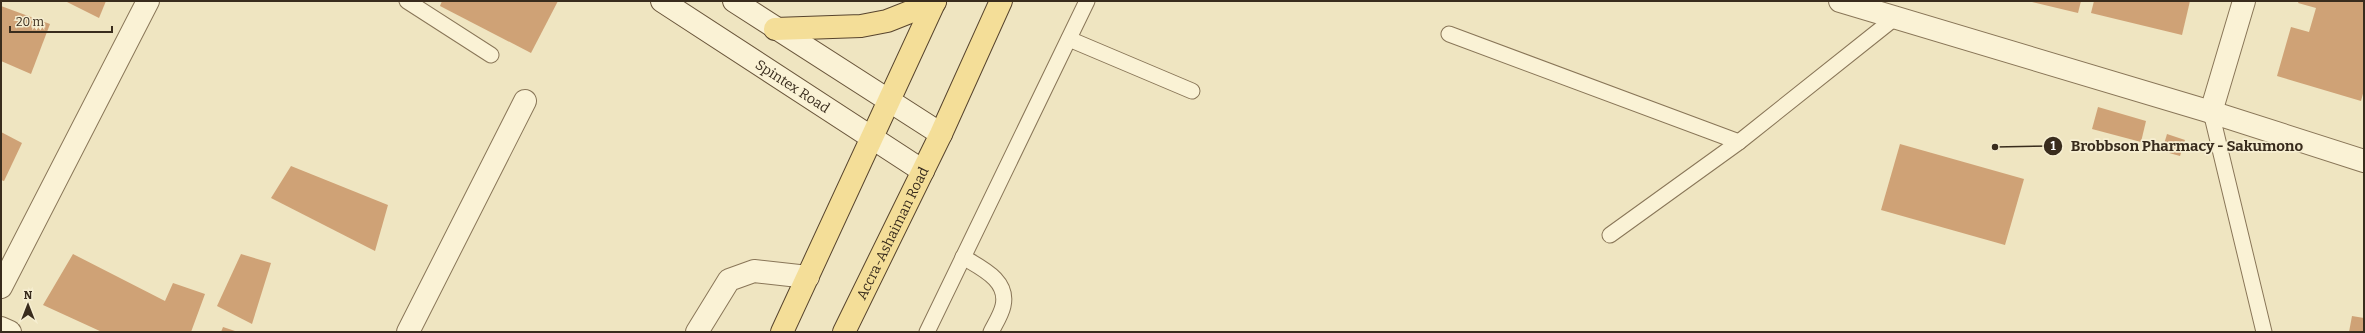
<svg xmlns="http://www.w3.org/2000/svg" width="2365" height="333" font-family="Bitter,serif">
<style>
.building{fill:#cfa276}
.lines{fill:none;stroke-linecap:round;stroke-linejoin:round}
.lane-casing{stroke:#897658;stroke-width:17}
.street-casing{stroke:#897658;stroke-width:24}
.secondary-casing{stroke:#6b573c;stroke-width:24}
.primary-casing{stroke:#57442d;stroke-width:24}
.lane{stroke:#faf2d5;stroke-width:15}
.street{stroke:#faf2d5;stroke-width:22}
.secondary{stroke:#faf2d5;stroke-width:22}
.primary{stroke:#f4de98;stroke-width:22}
.labels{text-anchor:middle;stroke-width:3.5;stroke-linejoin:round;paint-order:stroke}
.street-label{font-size:14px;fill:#392c1d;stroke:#f6eed1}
.leader{fill:none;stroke:#392c1d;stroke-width:1.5}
.callout-dot{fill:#392c1d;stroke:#f6eed1;stroke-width:1.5}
.mark-label{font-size:12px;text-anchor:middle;font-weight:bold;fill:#fff}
.callout-label{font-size:15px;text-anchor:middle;font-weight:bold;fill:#392c1d;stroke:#f6eed1;stroke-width:3.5;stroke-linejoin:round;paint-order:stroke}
</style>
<rect width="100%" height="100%" fill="#efe5c1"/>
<g class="building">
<polygon points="65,1 106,1 99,18"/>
<polygon points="442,1 558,1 531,53 440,6"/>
<polygon points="2028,1 2081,1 2078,13"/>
<polygon points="2094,1 2190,1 2182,35 2091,13"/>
<polygon points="2299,1 2364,1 2364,90 2361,101 2277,76 2291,27 2309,32 2316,8 2298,3"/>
<polygon points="1,6 50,24 31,74 1,61"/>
<polygon points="2098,107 2146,121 2141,142 2092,129"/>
<polygon points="1,132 22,143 4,181 1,180"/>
<polygon points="2167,134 2185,140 2180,156 2162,151"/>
<polygon points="1900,144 2024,179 2005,245 1881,210"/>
<polygon points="291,166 388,205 375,251 271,198"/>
<polygon points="73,254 165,301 173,283 205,294 191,332 102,332 43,305"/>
<polygon points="241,254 271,263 252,324 217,306"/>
<polygon points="2352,316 2364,318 2364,332 2349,332"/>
<polygon points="223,327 238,332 221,332"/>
</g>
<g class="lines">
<g class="lane-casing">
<g id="lane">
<polyline points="407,1 491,55"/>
<polyline points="1449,34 1739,142"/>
<polyline points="1069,39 1192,91"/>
<polyline points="2211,112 2264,332"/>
<polyline points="1610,235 1739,142 1896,17"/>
<path d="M963 257C981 268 1009 280 1003 306 1001 315 995 324 991 332"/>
<polyline points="927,332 1087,1"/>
</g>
</g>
<g class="street-casing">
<g id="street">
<polyline points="1840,1 2211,112 2364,161"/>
<polyline points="2211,112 2244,1"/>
<polyline points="1,287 148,1"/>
<polyline points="1,328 10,332"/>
<polyline points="408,332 525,101"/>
<polyline points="697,332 729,280 754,271 808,277"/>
</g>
</g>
<g class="secondary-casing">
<g id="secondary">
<path id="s1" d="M662 1 923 171"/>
<polyline points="734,1 941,134"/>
</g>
</g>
<g class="primary-casing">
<g id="primary">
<polyline points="775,29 861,26 887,21 935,2"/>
<polyline points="782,332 935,1"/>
<path id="s2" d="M844 332 941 134 1001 1"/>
</g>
</g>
<use href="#lane" class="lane"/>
<use href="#street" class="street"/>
<use href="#secondary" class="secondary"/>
<use href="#primary" class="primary"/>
</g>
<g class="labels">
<g class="street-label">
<text dy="5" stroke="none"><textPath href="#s1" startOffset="156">Spintex Road</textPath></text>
<text dy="5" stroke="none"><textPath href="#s2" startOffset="110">Accra-Ashaiman Road</textPath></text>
</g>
</g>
<path class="leader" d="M1995 147L2053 146"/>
<g class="callout-dot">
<circle cx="1995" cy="147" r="4"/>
<circle cx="2053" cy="146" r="10"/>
</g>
<g class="mark-label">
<text x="2053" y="150">1</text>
</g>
<g class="callout-label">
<text x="2187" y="151">Brobbson Pharmacy - Sakumono</text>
</g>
<rect width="2365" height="333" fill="none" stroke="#392c1d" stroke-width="4"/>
<g transform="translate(28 305)" stroke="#f6eed1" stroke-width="3" paint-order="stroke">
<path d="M0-3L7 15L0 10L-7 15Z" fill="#392c1d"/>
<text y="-6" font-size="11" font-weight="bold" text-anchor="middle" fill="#392c1d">N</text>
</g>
<path d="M10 26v6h102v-6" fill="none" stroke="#392c1d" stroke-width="2"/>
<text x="16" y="26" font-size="12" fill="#392c1d" stroke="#f6eed1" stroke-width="3" paint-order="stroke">20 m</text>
</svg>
